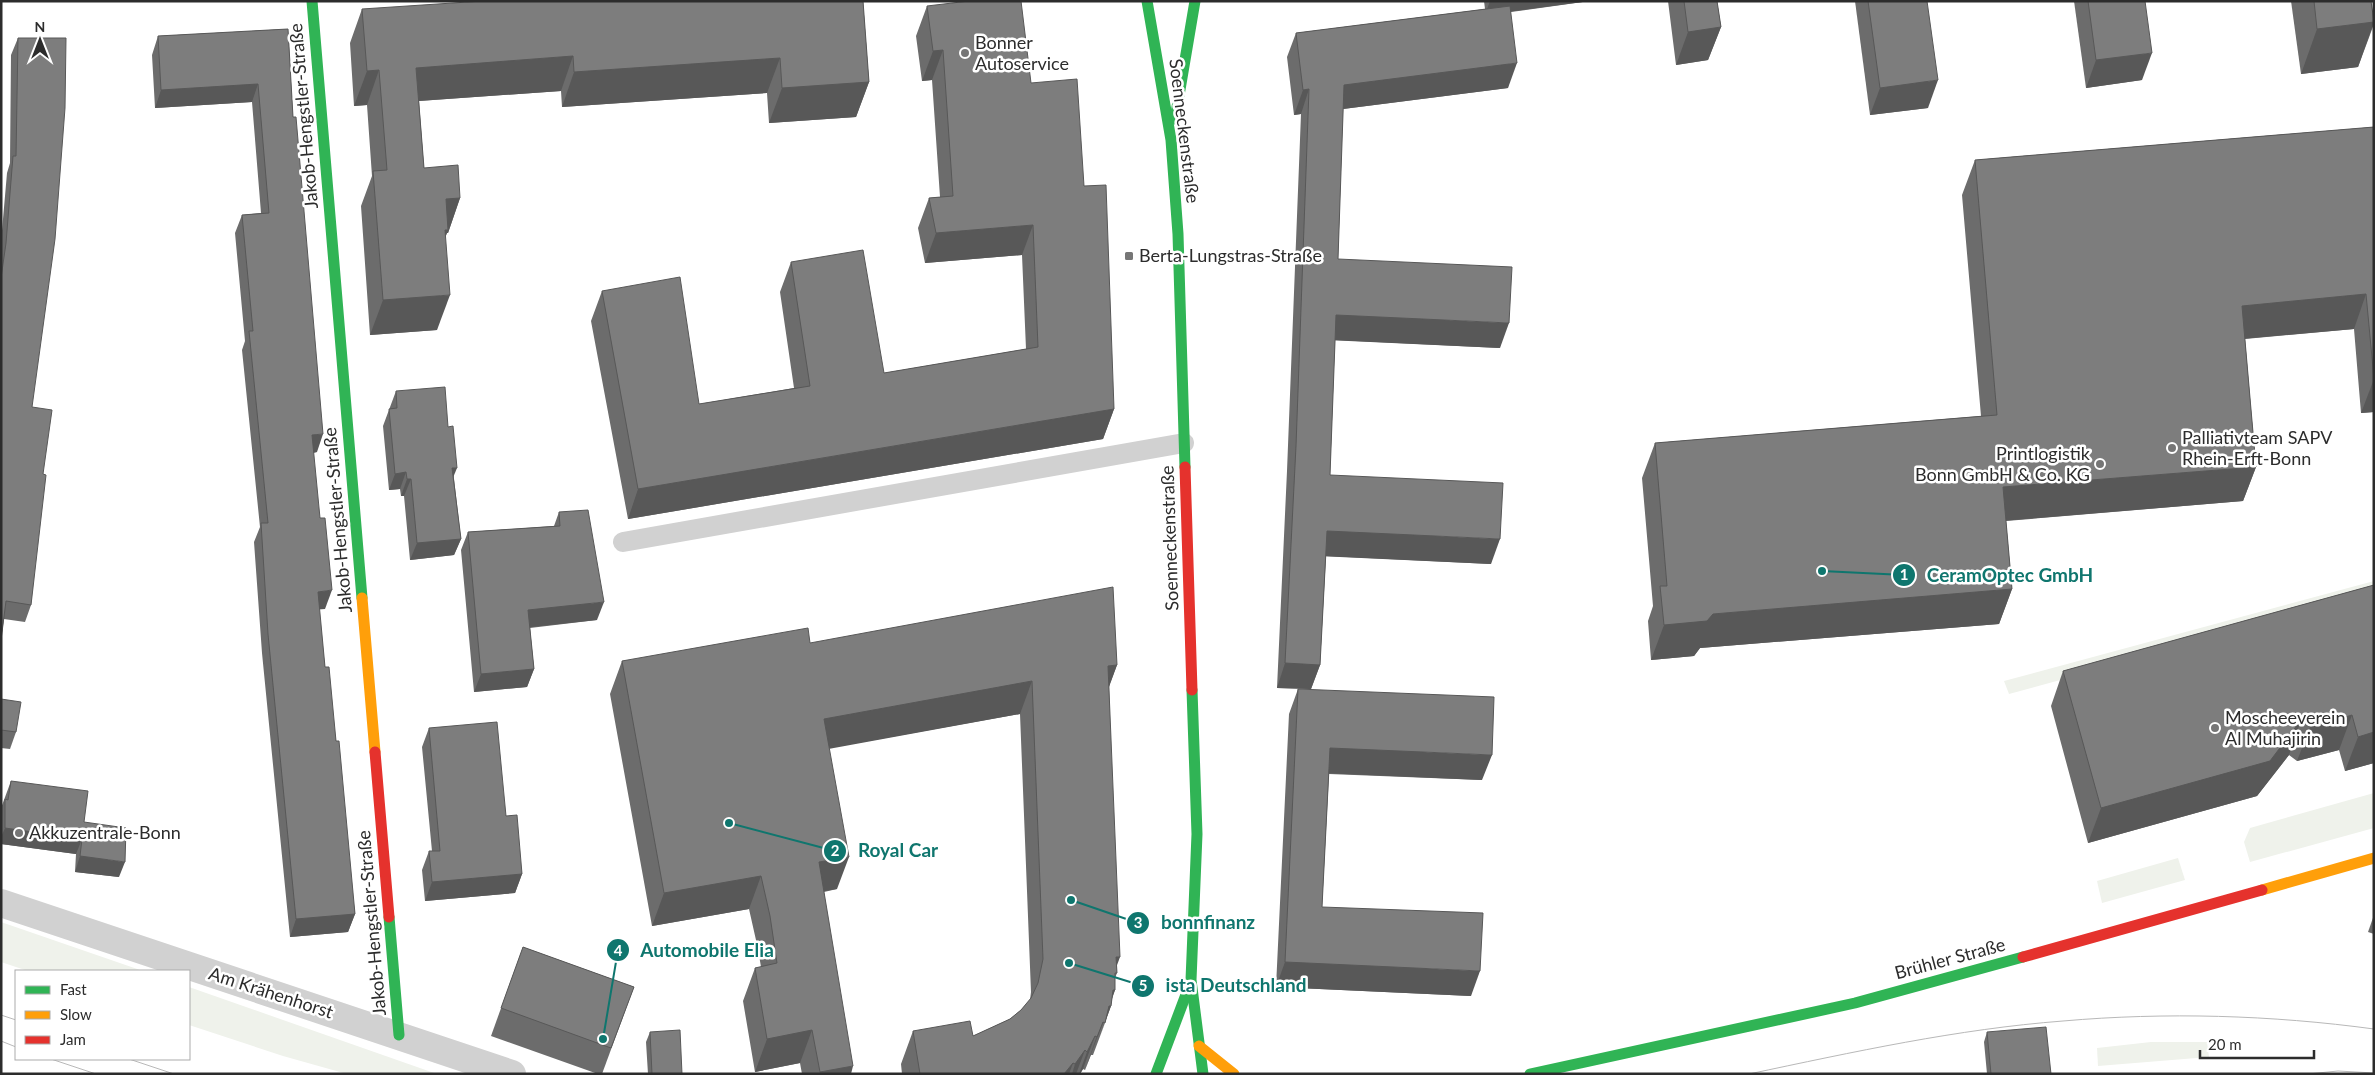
<svg xmlns="http://www.w3.org/2000/svg" width="2375" height="1075" font-family="Lato,sans-serif">
<style>
.green{fill:#eff2eb}
.lines{fill:none;stroke-linecap:round;stroke-linejoin:round}
.lane{stroke:#d1d1d1;stroke-width:20}
.street{stroke:#d1d1d1;stroke-width:28}
.fast{stroke:#30b455;stroke-width:11}
.slow{stroke:#ff9f0a;stroke-width:11}
.jam{stroke:#e5322d;stroke-width:11}
.tram{stroke:#b8b8b8;stroke-width:1}
.wall{fill:#6c6c6c}
.shaded-wall{fill:#585858}
.building{fill:#7d7d7d;stroke:#585858}
.poi-dot{fill:#767676;stroke:#fff;stroke-width:2}
.labels{text-anchor:middle;stroke-width:5;stroke-linejoin:round;paint-order:stroke}
.poi-label{font-size:18px;fill:#2c2c2c;stroke:#fff;text-anchor:start}
.street-label{font-size:18px;fill:#2c2c2c;stroke:#fff}
.leader{fill:none;stroke:#0f766e;stroke-width:2}
.callout-dot{fill:#0f766e;stroke:#fff;stroke-width:2}
.mark-label{font-size:15px;text-anchor:middle;font-weight:bold;fill:#fff}
.callout-label{font-size:19px;text-anchor:middle;font-weight:bold;fill:#0f766e;stroke:#fff;stroke-width:5;stroke-linejoin:round;paint-order:stroke}
</style>
<rect width="100%" height="100%" fill="#fff"/>
<g class="green">
<polygon points="2374,581 2374,594 2009,694 2004,681"/>
<polygon points="2374,793 2374,828 2250,862 2244,842 2250,828"/>
<polygon points="2178,858 2185,880 2102,903 2097,881"/>
<polygon points="1,922 143,971 28,971 1,962"/>
<polygon points="189,987 437,1074 347,1074 283,1056 189,1025"/>
<polygon points="2151,1042 2207,1042 2209,1057 2098,1066 2097,1048"/>
</g>
<g class="lines">
<polyline class="lane" points="623,542 1184,443"/>
<polyline class="street" points="1,903 512,1074"/>
<g class="fast">
<polyline points="312,1 362,598"/>
<polyline points="1147,1 1171,140 1178,234 1185,467"/>
<polyline points="1175,119 1195,1"/>
<polyline points="1192,690 1197,834 1191,980 1203,1074"/>
<polyline points="389,917 399,1035"/>
<polyline points="1156,1074 1190,984"/>
<polyline points="1530,1074 1855,1003 2023,957"/>
</g>
<g class="slow">
<polyline points="362,598 375,752"/>
<polyline points="2262,890 2374,858"/>
<polyline points="1199,1046 1234,1074"/>
</g>
<g class="jam">
<polyline points="1185,467 1192,690"/>
<polyline points="375,752 389,917"/>
<polyline points="2023,957 2262,890"/>
</g>
<g class="tram">
<polyline points="1,1015 16,1020"/>
<polyline points="1,1041 16,1047"/>
<polyline points="51,1059 96,1074"/>
<polyline points="129,1059 174,1074"/>
<path d="M1749 1074C1853 1052 1958 1029 2063 1021 2166 1012 2271 1015 2374 1029"/>
<polyline points="2308,1074 2338,1071 2374,1073"/>
</g>
</g>
<g class="wall">
<polygon points="863,1 869,82 856,117 769,123 767,93 562,107 561,91 419,101 424,168 460,198 448,233 447,233 445,237 437,330 370,335 361,206 372,176 367,105 354,106 350,43 362,9"/>
<polygon points="1484,1 1590,1 1511,12 1508,88 1343,109 1338,259 1500,348 1335,340 1330,475 1491,564 1326,556 1320,665 1311,689 1277,688 1287,471 1301,114 1294,115 1287,57 1296,33 1485,9"/>
<polygon points="1668,1 1717,1 1721,27 1708,60 1676,65"/>
<polygon points="1855,1 1927,1 1928,108 1870,115"/>
<polygon points="2074,1 2145,1 2142,80 2086,88"/>
<polygon points="2291,1 2371,1 2374,24 2358,67 2301,74"/>
<polygon points="927,6 1031,83 1084,186 1114,409 1103,439 628,519 591,321 602,291 699,404 794,388 780,292 791,262 884,373 1026,349 1022,255 925,263 918,228 929,198 940,197 932,80 922,81 916,36"/>
<polygon points="288,29 293,117 317,452 313,453 325,609 319,609 325,667 336,741 355,914 348,932 290,937 262,653 254,542 260,527 242,350 245,341 235,233 242,215 261,213 252,102 155,108 152,55 158,36"/>
<polygon points="18,38 32,407 43,474 31,605 25,622 4,619 1,640 1,242 7,173 10,163 11,55"/>
<polygon points="2374,127 2374,412 2361,413 2354,329 2245,339 2256,467 2243,501 2006,521 2012,589 1999,624 1700,648 1694,656 1651,660 1648,621 1653,606 1642,478 1655,443 1981,416 1962,195 1975,160"/>
<polygon points="396,391 448,427 461,539 454,555 410,560 404,496 401,496 400,489 389,490 383,426"/>
<polygon points="559,512 597,620 530,628 534,669 527,687 474,692 461,550 468,532 554,526"/>
<polygon points="2374,585 2374,763 2345,771 2339,750 2297,761 2289,755 2257,796 2088,843 2051,706 2063,671"/>
<polygon points="810,643 1117,665 1109,686 1117,973 1115,978 1115,990 1112,999 1111,1006 1099,1039 1093,1055 1091,1055 1085,1070 1083,1069 1080,1074 902,1074 901,1064 913,1031 973,1036 1010,1019 1021,1010 1030,1000 1031,992 1020,714 829,748 837,889 824,892 851,1074 802,1074 800,1063 755,1072 743,1001 755,968 761,967 758,949 749,909 652,926 610,694 622,661"/>
<polygon points="1298,689 1482,780 1329,774 1322,907 1471,996 1276,987 1289,714"/>
<polygon points="1,699 16,732 10,749 1,748"/>
<polygon points="429,728 506,816 522,874 515,893 425,901 422,870 429,851 432,851 422,747"/>
<polygon points="11,781 84,822 119,877 75,872 76,854 1,844 1,808"/>
<polygon points="2374,915 2374,934 2368,932"/>
<polygon points="523,947 634,987 602,1074 598,1074 491,1036"/>
<polygon points="650,1032 682,1074 648,1074 646,1042"/>
<polygon points="1987,1032 2051,1074 1987,1074 1984,1042"/>
</g>
<g class="shaded-wall">
<polygon points="1490,1 1590,1 1485,15"/>
<polygon points="2374,22 2358,67 2301,74 2317,29"/>
<polygon points="1721,27 1708,60 1676,65 1688,32"/>
<polygon points="943,50 932,80 922,81 933,51"/>
<polygon points="2152,53 2142,80 2086,88 2096,60"/>
<polygon points="573,56 561,91 404,102 416,68"/>
<polygon points="780,58 767,93 562,107 574,72"/>
<polygon points="1517,63 1508,88 1335,110 1344,85"/>
<polygon points="379,70 367,105 354,106 367,71"/>
<polygon points="1938,80 1928,108 1870,115 1880,88"/>
<polygon points="869,82 856,117 769,123 782,88"/>
<polygon points="258,84 252,102 155,108 161,90"/>
<polygon points="1309,89 1301,114 1294,115 1303,90"/>
<polygon points="460,198 448,233 447,233 435,264 446,199"/>
<polygon points="1033,225 1022,255 925,263 936,233"/>
<polygon points="2366,294 2354,329 2230,340 2242,306"/>
<polygon points="450,295 437,330 370,335 383,300"/>
<polygon points="1336,315 1509,323 1500,348 1327,340"/>
<polygon points="2374,379 2374,412 2361,413"/>
<polygon points="1114,409 1103,439 628,519 638,489"/>
<polygon points="323,434 317,452 305,454 312,435"/>
<polygon points="2256,467 2243,501 1990,522 2003,487"/>
<polygon points="452,468 457,468 450,485"/>
<polygon points="406,472 400,489 389,490 395,474"/>
<polygon points="407,479 411,479 404,496 401,496"/>
<polygon points="1327,531 1500,539 1491,564 1318,556"/>
<polygon points="461,539 454,555 410,560 417,543"/>
<polygon points="2012,589 1999,624 1700,648 1694,656 1651,660 1664,625 1713,614"/>
<polygon points="332,590 325,609 311,610 318,592"/>
<polygon points="604,602 597,620 522,628 528,610"/>
<polygon points="1285,663 1320,665 1311,689 1277,688"/>
<polygon points="1117,665 1105,698 1108,666"/>
<polygon points="534,669 527,687 474,692 481,674"/>
<polygon points="1032,681 1020,714 812,752 824,719"/>
<polygon points="2352,715 2339,750 2297,761 2310,727"/>
<polygon points="2301,720 2289,755 2257,796 2088,843 2101,808"/>
<polygon points="2374,732 2374,763 2345,771 2358,737"/>
<polygon points="1330,748 1492,755 1482,780 1321,773"/>
<polygon points="5,828 82,839 76,854 1,844 1,837"/>
<polygon points="80,856 125,862 119,877 75,872"/>
<polygon points="849,857 837,889 807,894 819,862"/>
<polygon points="522,874 515,893 425,901 432,882"/>
<polygon points="761,876 749,909 652,926 664,893"/>
<polygon points="355,914 348,932 290,937 296,919"/>
<polygon points="1116,957 1120,957 1108,990"/>
<polygon points="1285,962 1480,971 1471,996 1276,987"/>
<polygon points="1113,990 1115,990 1109,1006 1111,1006 1099,1039 1105,1023 1103,1022 1085,1070"/>
<polygon points="812,1030 800,1063 755,1072 767,1039"/>
<polygon points="1095,1036 1083,1069 1080,1074 1079,1074 1087,1052"/>
<polygon points="1085,1050 1076,1074 1072,1074 1075,1064"/>
<polygon points="1073,1063 1069,1074 1064,1074"/>
<polygon points="853,1066 851,1074 819,1074 820,1072"/>
</g>
<g class="building">
<polygon points="483,1 863,1 869,82 782,88 780,58 574,72 573,56 416,68 424,168 458,165 460,198 446,199 448,230 445,230 450,295 383,300 373,171 387,170 379,70 367,71 362,9"/>
<polygon points="969,1 1021,1 1031,83 1077,79 1084,186 1106,185 1114,409 638,489 602,291 680,277 699,404 810,386 791,262 863,250 884,373 1038,347 1033,225 936,233 929,198 953,196 943,50 933,51 927,6"/>
<polygon points="1684,1 1717,1 1721,27 1688,32"/>
<polygon points="1868,1 1927,1 1938,80 1880,88"/>
<polygon points="2088,1 2145,1 2152,53 2096,60"/>
<polygon points="2314,1 2371,1 2374,22 2317,29"/>
<polygon points="1510,6 1517,63 1344,85 1338,259 1512,267 1509,323 1336,315 1330,475 1503,483 1500,539 1327,531 1320,665 1285,663 1296,446 1309,89 1303,90 1296,33"/>
<polygon points="288,29 293,117 296,117 323,434 312,435 320,518 325,518 332,590 318,592 325,667 329,667 336,741 339,741 355,914 296,919 268,634 261,523 268,523 249,331 253,331 242,215 269,213 258,84 161,90 158,36"/>
<polygon points="18,38 66,38 65,108 55,239 32,407 52,410 43,474 46,475 31,605 6,601 1,640 1,278 6,243 13,156 16,156"/>
<polygon points="2374,127 2374,379 2366,294 2242,306 2256,467 2003,487 2012,589 1713,614 1707,621 1664,625 1660,586 1667,586 1655,443 1997,415 1975,160"/>
<polygon points="445,387 448,427 453,426 457,468 452,468 461,539 417,543 411,479 407,479 406,472 395,474 389,409 397,408 396,391"/>
<polygon points="588,510 604,602 528,610 534,669 481,674 468,532 560,526 559,512"/>
<polygon points="2374,585 2374,732 2358,737 2352,715 2310,727 2301,720 2270,761 2101,808 2063,671"/>
<polygon points="1113,587 1117,665 1108,666 1120,957 1116,957 1117,973 1115,973 1115,990 1113,990 1111,1006 1109,1006 1105,1023 1103,1022 1097,1037 1095,1036 1087,1052 1085,1050 1075,1064 1073,1063 1064,1074 920,1074 913,1031 970,1021 973,1036 1010,1019 1021,1010 1031,998 1038,983 1043,959 1032,681 824,719 849,857 819,862 853,1066 820,1072 812,1030 767,1039 755,968 777,963 770,916 761,876 664,893 622,661 808,628 810,643"/>
<polygon points="1298,689 1494,697 1492,755 1330,748 1322,907 1483,913 1480,971 1285,962"/>
<polygon points="1,699 21,702 16,732 1,730"/>
<polygon points="497,722 506,816 517,815 522,874 432,882 429,851 440,851 429,728"/>
<polygon points="11,781 88,791 84,822 126,828 125,862 80,856 82,839 5,828 5,799 8,800"/>
<polygon points="523,947 634,987 611,1048 501,1008"/>
<polygon points="2046,1027 2051,1074 1991,1074 1987,1032"/>
<polygon points="680,1030 682,1074 652,1074 650,1032"/>
</g>
<g class="poi-dot">
<circle cx="965" cy="53" r="5"/>
<rect x="1124" y="251" width="10" height="10" rx="2.5"/>
<circle cx="2172" cy="448" r="5"/>
<circle cx="2100" cy="464" r="5"/>
<circle cx="2215" cy="728" r="5"/>
<circle cx="19" cy="833" r="5"/>
</g>
<g class="labels">
<g class="poi-label">
<text x="975" y="49">Bonner<tspan x="975" dy="21">Autoservice</tspan></text>
<text x="1139" y="262">Berta-Lungstras-Straße</text>
<text x="2182" y="444">Palliativteam SAPV<tspan x="2182" dy="21">Rhein-Erft-Bonn</tspan></text>
<text x="2090" y="460" text-anchor="end">Printlogistik<tspan x="2090" dy="21">Bonn GmbH &amp; Co. KG</tspan></text>
<text x="2225" y="724">Moscheeverein<tspan x="2225" dy="21">Al Muhajirin</tspan></text>
<text x="29" y="839">Akkuzentrale-Bonn</text>
</g>
<g class="street-label">
<text transform="translate(304 116) rotate(-95)" y="6">Jakob-Hengstler-Straße</text>
<text transform="translate(1184 131) rotate(83)" y="6">Soenneckenstraße</text>
<text transform="translate(338 520) rotate(-95)" y="6">Jakob-Hengstler-Straße</text>
<text transform="translate(1170 538) rotate(-92)" y="6">Soenneckenstraße</text>
<text transform="translate(372 923) rotate(-95)" y="6">Jakob-Hengstler-Straße</text>
<text transform="translate(1950 959) rotate(-15)" y="6">Brühler Straße</text>
<text transform="translate(271 993) rotate(18)" y="6">Am Krähenhorst</text>
</g>
</g>
<path class="leader" d="M1822 571L1904 575M729 823L835 851M1071 900L1138 923M603 1039L618 950M1069 963L1143 986"/>
<g class="callout-dot">
<circle cx="1822" cy="571" r="5"/>
<circle cx="729" cy="823" r="5"/>
<circle cx="1071" cy="900" r="5"/>
<circle cx="603" cy="1039" r="5"/>
<circle cx="1069" cy="963" r="5"/>
<circle cx="1904" cy="575" r="12"/>
<circle cx="835" cy="851" r="12"/>
<circle cx="1138" cy="923" r="12"/>
<circle cx="618" cy="950" r="12"/>
<circle cx="1143" cy="986" r="12"/>
</g>
<g class="mark-label">
<text x="1904" y="580">1</text>
<text x="835" y="856">2</text>
<text x="1138" y="928">3</text>
<text x="618" y="956">4</text>
<text x="1143" y="991">5</text>
</g>
<g class="callout-label">
<text x="2010" y="582">CeramOptec GmbH</text>
<text x="898" y="857">Royal Car</text>
<text x="1208" y="929">bonnfinanz</text>
<text x="707" y="957">Automobile Elia</text>
<text x="1236" y="992">ista Deutschland</text>
</g>
<rect width="2375" height="1075" fill="none" stroke="#2c2c2c" stroke-width="5"/>
<rect x="15" y="970" width="175" height="90" fill="#ffffff" stroke="#ababab"/>
<rect x="25" y="986" width="25" height="8" fill="#30b455" stroke="#ababab"/>
<text x="60" y="995" font-size="15" fill="#2c2c2c">Fast</text>
<rect x="25" y="1011" width="25" height="8" fill="#ff9f0a" stroke="#ababab"/>
<text x="60" y="1020" font-size="15" fill="#2c2c2c">Slow</text>
<rect x="25" y="1036" width="25" height="8" fill="#e5322d" stroke="#ababab"/>
<text x="60" y="1045" font-size="15" fill="#2c2c2c">Jam</text>
<g transform="translate(40 40)" stroke="#ffffff" stroke-width="4" paint-order="stroke">
<path d="M0-4L9 19L0 12L-9 19Z" fill="#2c2c2c"/>
<text y="-8" font-size="14" font-weight="bold" text-anchor="middle" fill="#2c2c2c">N</text>
</g>
<path d="M2200 1050v8h114v-8" fill="none" stroke="#2c2c2c" stroke-width="2.5"/>
<text x="2208" y="1050" font-size="15" fill="#2c2c2c" stroke="#ffffff" stroke-width="4" paint-order="stroke">20 m</text>
</svg>
